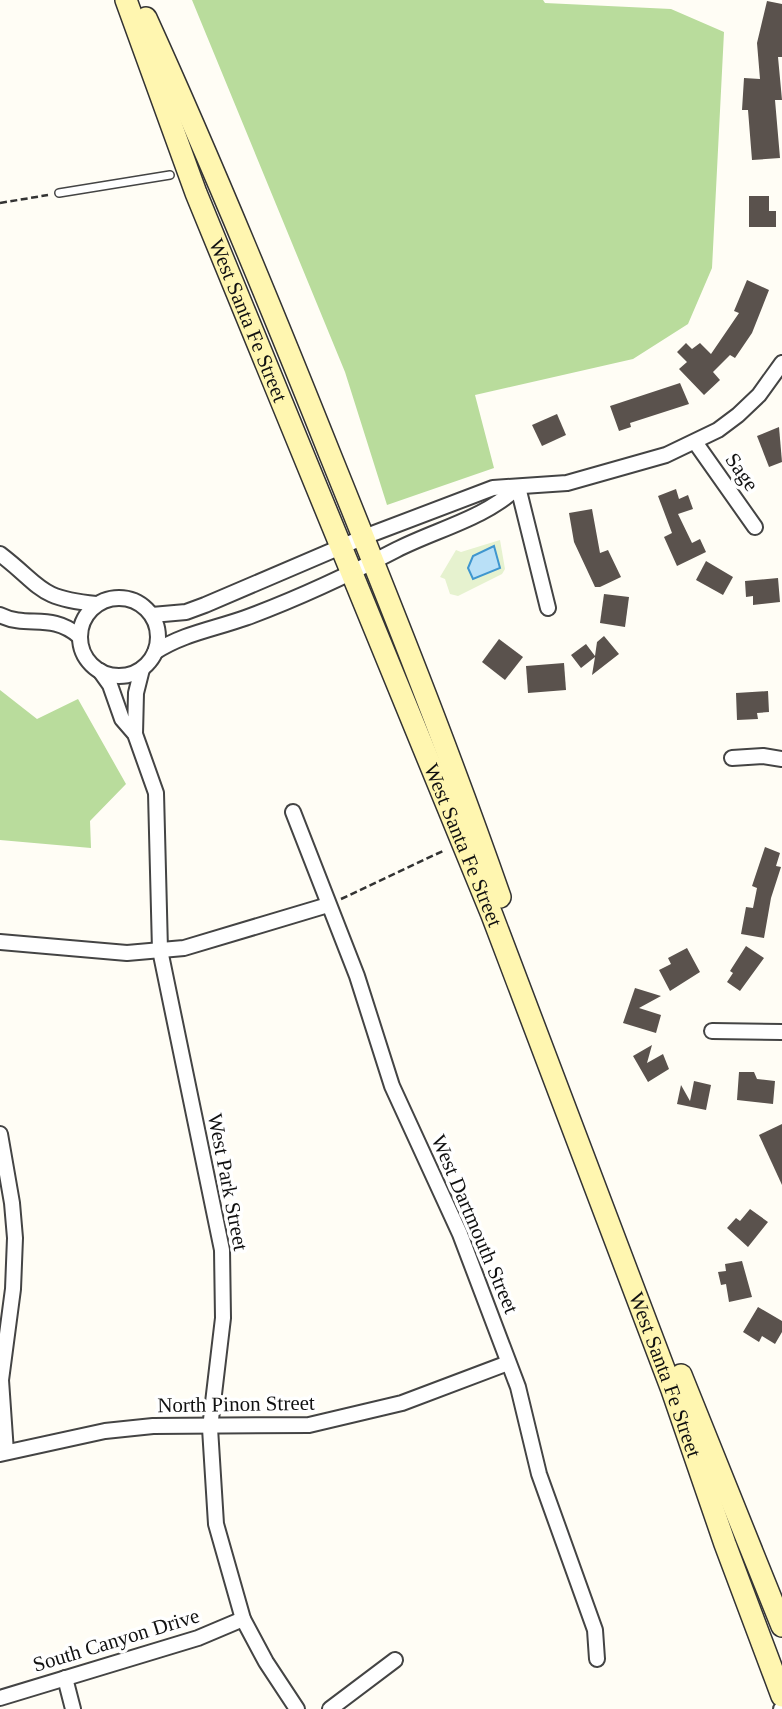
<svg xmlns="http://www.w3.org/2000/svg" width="782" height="1709" font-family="Georgia,serif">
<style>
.forest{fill:#b9dc9c}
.pitch{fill:#e6f2cf}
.water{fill:#b9e0f7;stroke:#3f96cf;stroke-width:2}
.building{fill:#5a524d}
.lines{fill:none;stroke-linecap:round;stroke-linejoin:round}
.lane-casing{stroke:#444;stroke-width:10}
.street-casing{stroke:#444;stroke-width:18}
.secondary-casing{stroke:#333;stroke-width:24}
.path{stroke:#333;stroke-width:2.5;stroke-dasharray:7 3.5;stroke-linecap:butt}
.lane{stroke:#fff;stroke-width:7}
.street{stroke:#fff;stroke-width:14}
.secondary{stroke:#fff6b0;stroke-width:21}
.labels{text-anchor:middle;stroke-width:7;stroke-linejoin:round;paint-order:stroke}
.street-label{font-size:21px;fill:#111;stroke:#fff}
</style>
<rect width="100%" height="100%" fill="#fffdf5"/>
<g class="forest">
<polygon points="192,0 543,0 545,3 671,9 724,32 712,268 688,324 633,359 475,395 494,468 387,505 345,372"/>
<polygon points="0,690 37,719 78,699 126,784 90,821 91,848 0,840"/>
</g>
<polygon class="pitch" points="500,540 505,569 502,574 458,596 450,594 445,579 440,577 456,550 461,552"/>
<polygon class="water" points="494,546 500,568 473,579 468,568 473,556"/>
<g class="building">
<polygon points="767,1 782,4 782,57 778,57 782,100 775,100 780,158 752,160 748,110 742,110 744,78 760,79 757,43"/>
<polygon points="749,196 769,196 769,211 776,211 776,227 749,227"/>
<polygon points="747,280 769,290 752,333 735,358 730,355 713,372 720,380 704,395 679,369 687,362 677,352 686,343 692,349 700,343 711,354 739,313 734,311"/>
<polygon points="680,383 689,404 630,423 631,427 619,431 610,406"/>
<polygon points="557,414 566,435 542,446 532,425"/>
<polygon points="779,427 782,462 769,467 757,436"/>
<polygon points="676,489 679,499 688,495 693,509 678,514 692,543 700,539 706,552 677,566 664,537 672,533 658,496"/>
<polygon points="592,509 600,553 608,550 621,577 600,587 595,587 574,542 569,513"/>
<polygon points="706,561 733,577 723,595 696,580"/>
<polygon points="778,578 780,602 753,605 753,596 746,597 745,581"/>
<polygon points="604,594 629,597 625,627 600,623"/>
<polygon points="604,636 619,654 592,675 595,657 581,668 571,655 586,644 595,656 597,642"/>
<polygon points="499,639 523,657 505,680 482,662"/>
<polygon points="564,663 566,690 528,693 526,666"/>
<polygon points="768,691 769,712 757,713 758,719 737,720 736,693"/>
<polygon points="765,847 780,853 776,866 781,867 771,898 764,938 741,934 746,907 753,908 757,888 752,886"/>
<polygon points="746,946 764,958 740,991 727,982 733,973 730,971"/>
<polygon points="687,948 700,972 670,991 659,970 671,964 668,958"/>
<polygon points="635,988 661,996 639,1008 661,1015 656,1033 623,1023"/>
<polygon points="652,1045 647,1063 663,1054 669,1069 648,1082 633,1056"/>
<polygon points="739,1072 754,1072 757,1079 775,1081 773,1104 737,1100"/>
<polygon points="694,1081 711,1085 706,1110 677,1104 681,1085 690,1101"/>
<polygon points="782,1124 782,1185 759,1135"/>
<polygon points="750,1209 768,1222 748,1247 727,1228 736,1218 740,1221"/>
<polygon points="742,1261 752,1297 729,1302 726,1284 721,1285 718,1272 726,1271 725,1264"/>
<polygon points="758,1307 782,1321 782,1332 775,1344 762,1336 759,1342 743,1332"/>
</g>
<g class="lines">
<g class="lane-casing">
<polyline id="lane" points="59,193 170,175"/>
</g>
<g class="street-casing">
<g id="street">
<polyline points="695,442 755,527"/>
<polyline points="518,487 548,608"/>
<path d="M0 554C43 587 37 598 96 604"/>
<circle cx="119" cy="637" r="39"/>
<path d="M0 615C28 629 50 612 79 636"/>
<polyline points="152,615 186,612 205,605 364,537 493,488 567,483 666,455 718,430 738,415 759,395 782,363"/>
<path d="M155 652C182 634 214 629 245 618 297 599 346 576 396 550 437 529 484 519 518 487"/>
<polyline points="100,671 110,685 122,719 135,734 156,793 160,950 222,1250 223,1318 210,1428 216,1524 243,1619 266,1662 297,1709"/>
<polyline points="135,734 136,693 142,669"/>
<polyline points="732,758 763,756 782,759"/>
<polyline points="293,812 357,976 392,1086 460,1234 518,1387 539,1474 595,1630 597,1659"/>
<polyline points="0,942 127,953 184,948 328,905"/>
<polyline points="712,1031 782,1032"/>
<polyline points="0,1134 12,1203 15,1238 13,1289 1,1380 6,1452"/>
<polyline points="0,1454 105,1431 153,1426 309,1425 402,1403 508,1363"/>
<polyline points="65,1678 73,1709"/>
<polyline points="0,1698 198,1638 243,1619"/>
<polyline points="330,1709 395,1660"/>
<polyline points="781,1709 782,1708"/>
</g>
</g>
<g class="secondary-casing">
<g id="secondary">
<path id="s1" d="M126 0 196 193 492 915 672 1390 725 1544 782 1696"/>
<path d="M146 18C212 163 272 309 331 457 390 603 448 748 500 897"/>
<polyline points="681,1375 782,1626"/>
</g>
</g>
<g class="path">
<polyline points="0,203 48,195"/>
<polyline points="341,899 445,850"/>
</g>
<use href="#lane" class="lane"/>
<use href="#street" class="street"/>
<use href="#secondary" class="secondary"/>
</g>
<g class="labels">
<g class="street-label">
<text dy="7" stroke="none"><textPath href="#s1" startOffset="343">West Santa Fe Street</textPath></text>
<text transform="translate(742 472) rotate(55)" y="7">Sage</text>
<text dy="7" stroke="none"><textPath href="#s1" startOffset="910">West Santa Fe Street</textPath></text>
<text transform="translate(228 1182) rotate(79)" y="7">West Park Street</text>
<text transform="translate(475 1224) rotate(67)" y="7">West Dartmouth Street</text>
<text dy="7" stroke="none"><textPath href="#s1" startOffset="1477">West Santa Fe Street</textPath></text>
<text transform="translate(236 1404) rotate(-1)" y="7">North Pinon Street</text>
<text transform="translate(116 1640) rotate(-17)" y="7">South Canyon Drive</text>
</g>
</g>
</svg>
